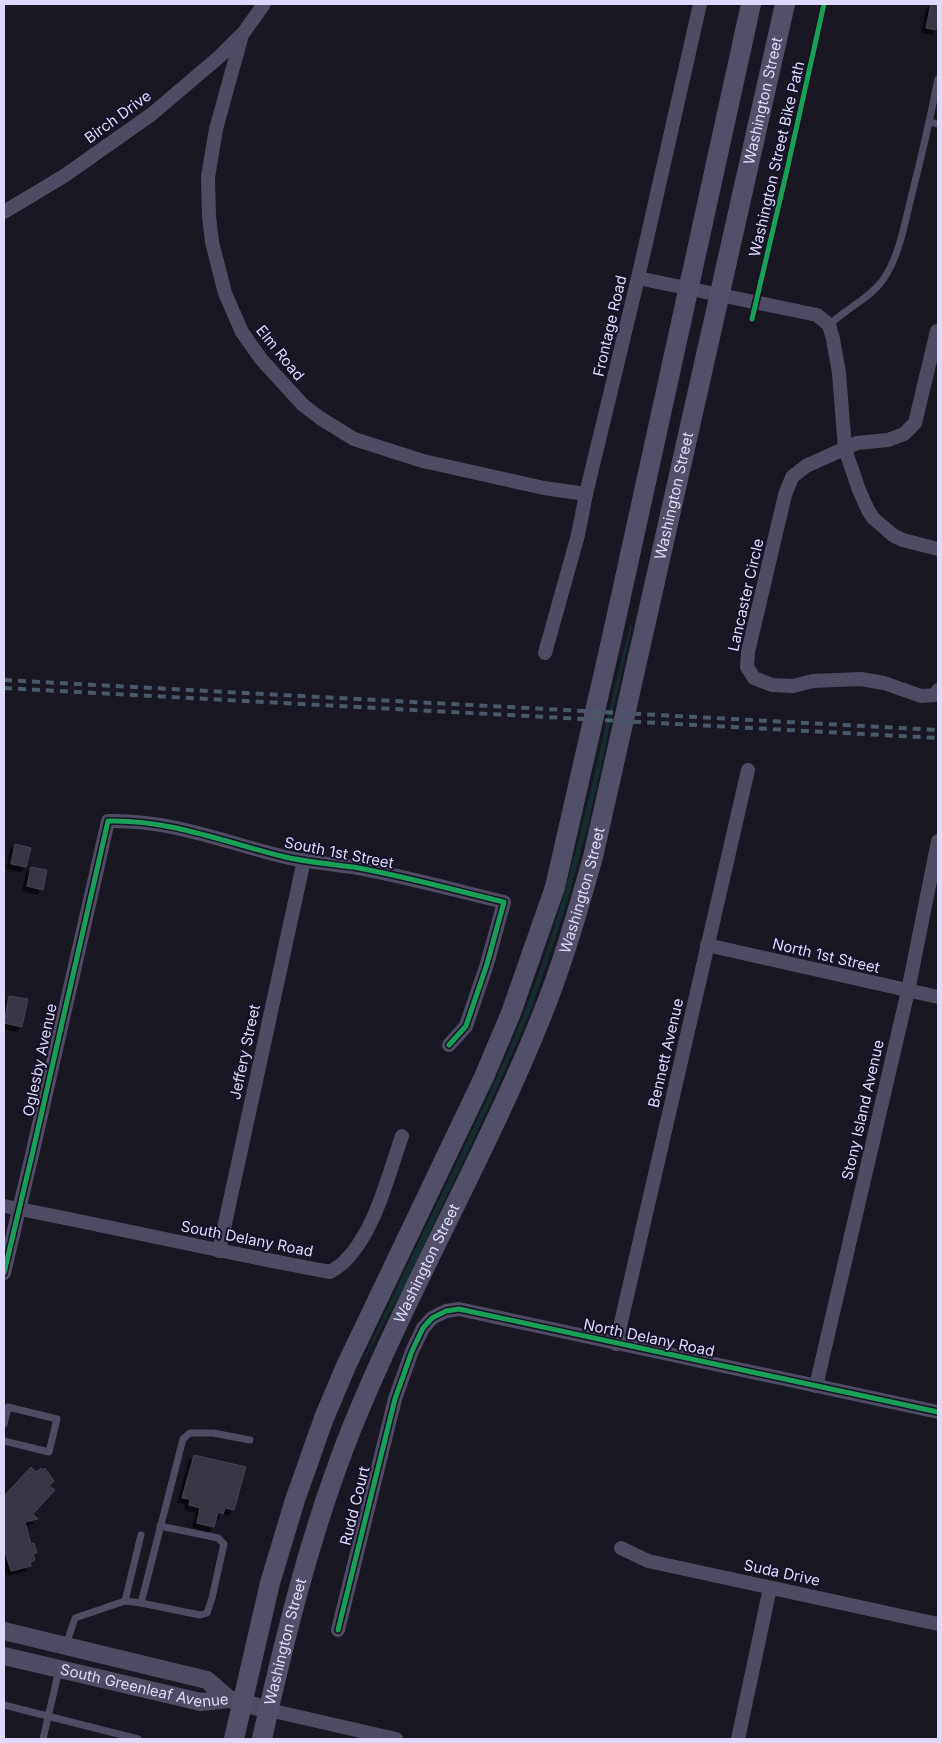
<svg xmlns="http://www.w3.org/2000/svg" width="942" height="1743" font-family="Inter,sans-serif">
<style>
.green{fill:#162d2e}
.building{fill:#383544;stroke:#464255;filter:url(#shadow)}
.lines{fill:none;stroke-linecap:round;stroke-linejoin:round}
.service{stroke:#4e4c62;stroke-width:7}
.minor{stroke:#4e4c62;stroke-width:14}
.tertiary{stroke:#4e4c62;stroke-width:18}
.secondary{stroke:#524f68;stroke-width:20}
.rail{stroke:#485969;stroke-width:4;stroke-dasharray:8 6;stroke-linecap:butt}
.cycleway-casing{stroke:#161227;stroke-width:8}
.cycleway{stroke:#1a9f57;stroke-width:5}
.labels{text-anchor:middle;stroke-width:4;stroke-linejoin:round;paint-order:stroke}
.street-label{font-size:15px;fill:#dfdafc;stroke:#161227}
</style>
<defs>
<filter id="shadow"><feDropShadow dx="-4.5" dy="4.5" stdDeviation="0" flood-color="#0009"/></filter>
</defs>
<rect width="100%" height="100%" fill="#191722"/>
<path class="green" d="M630 626H632L589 821 567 903 531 1010 489 1106 406 1283 358 1371C387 1308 417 1245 447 1183 481 1112 516 1041 541 967 580 856 600 740 630 626Z"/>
<g class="building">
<polygon points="931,4 938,4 938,30 926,28"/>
<polygon points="15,844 31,848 26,867 11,864"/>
<polygon points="31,867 47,870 43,890 27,886"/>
<polygon points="9,996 28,999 22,1027 4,1023"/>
<polygon points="194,1455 246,1467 234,1510 225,1508 223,1514 218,1512 214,1527 197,1523 200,1508 189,1505 190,1499 182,1498"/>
<polygon points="31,1467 36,1472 41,1468 44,1470 45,1468 54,1481 49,1486 55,1490 33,1514 38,1519 25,1522 31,1544 34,1543 37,1553 33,1554 35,1560 30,1563 31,1566 11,1571 4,1548 4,1496"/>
</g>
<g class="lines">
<g class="service">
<polyline points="929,122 938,124"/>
<path d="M829 325C844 310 870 298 882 281 899 258 904 226 911 198 921 159 930 119 938 79"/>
<polyline points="4,1424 8,1407 57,1419 49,1452 4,1441"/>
<polyline points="125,1601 141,1603 183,1439 190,1433 213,1433 250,1440"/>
<polyline points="141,1603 200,1615 207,1613 212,1598 224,1544 218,1538 160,1526"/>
<polyline points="66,1645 75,1618 125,1601 141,1535"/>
<polyline points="4,1705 138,1739"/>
<polyline points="43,1739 59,1670"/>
</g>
<g class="minor">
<polyline points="264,4 242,35 216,129 208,177 209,216 212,242 225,293 242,332 261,359 303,405 320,418 354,439 423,461 544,488 586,494"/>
<polyline points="4,212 64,176 152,114 219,57 241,35"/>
<polyline points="638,278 817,315 829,325 833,339 839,373 845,449 859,490 868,510 873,518 894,536 903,540 938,549"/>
<polyline points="937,331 915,423 904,434 888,440 857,443 806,466 792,477 785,495 748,652 747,667 754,678 772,685 793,686 813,681 861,679 884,683 921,696 935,695 938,690"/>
<polyline points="545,653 578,535 586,494 638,278 700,4"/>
<polyline points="707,945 938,997"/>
<path d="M4 1206C113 1227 221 1252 330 1272 335 1269 341 1265 345 1261 376 1230 388 1175 402 1136"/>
<polyline points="219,1251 304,860"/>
<path d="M4 1273 32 1155 108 821C169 819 227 843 285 857 307 862 330 864 353 867 404 876 454 890 504 902L487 964 466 1026 449 1045"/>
<polyline points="616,1344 748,770"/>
<polyline points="816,1386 908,991 938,841"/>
<polyline points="621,1548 648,1561 938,1624"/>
<polyline points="338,1630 395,1399 412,1351 423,1328 432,1318 446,1311 459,1309 938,1412"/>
<polyline points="269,1710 396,1739"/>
<polyline points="738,1739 770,1588"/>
</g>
<g class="tertiary">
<polyline points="4,1631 207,1680 229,1699"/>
<path id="s1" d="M4 1656 201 1702 229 1699 269 1710"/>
</g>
<g class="secondary">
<polyline points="234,1739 270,1583 295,1500 324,1418 346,1366 484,1077 511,1013 555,887 612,637 751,4"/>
<path id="s2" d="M262 1739C286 1632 312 1527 353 1425 410 1285 486 1155 542 1015 563 963 578 910 593 857L785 4"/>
</g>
<g class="rail">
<polyline points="4,680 938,730"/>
<polyline points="4,688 938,738"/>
</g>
<g class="cycleway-casing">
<g id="cycleway">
<polyline points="752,319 787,170 824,4"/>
<path d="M4 1273 32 1155 108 821C169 819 227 843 285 857 307 862 330 864 353 867 404 876 454 890 504 902L487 964 466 1026 449 1045"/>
<polyline points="338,1630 395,1399 412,1351 423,1328 432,1318 446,1311 459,1309 938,1412"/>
</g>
</g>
<use href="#cycleway" class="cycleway"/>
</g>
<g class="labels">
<g class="street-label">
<text dy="5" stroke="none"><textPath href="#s2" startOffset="1720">Washington Street</textPath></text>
<text transform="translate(118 117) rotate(-36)" y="5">Birch Drive</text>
<text transform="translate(777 159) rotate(-77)" y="5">Washington Street Bike Path</text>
<text transform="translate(610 326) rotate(-77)" y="5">Frontage Road</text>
<text transform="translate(280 353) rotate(51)" y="5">Elm Road</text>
<text dy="5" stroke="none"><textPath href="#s2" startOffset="1315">Washington Street</textPath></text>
<text transform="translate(746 595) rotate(-77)" y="5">Lancaster Circle</text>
<text transform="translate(339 853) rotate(11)" y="5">South 1st Street</text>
<text dy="5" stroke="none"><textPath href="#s2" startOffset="910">Washington Street</textPath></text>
<text transform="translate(826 956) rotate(13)" y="5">North 1st Street</text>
<text transform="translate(245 1052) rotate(-78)" y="5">Jeffery Street</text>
<text transform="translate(666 1053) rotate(-77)" y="5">Bennett Avenue</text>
<text transform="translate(40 1060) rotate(-78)" y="5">Oglesby Avenue</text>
<text transform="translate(863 1110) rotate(-77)" y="5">Stony Island Avenue</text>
<text transform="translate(247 1239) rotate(11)" y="5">South Delany Road</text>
<text dy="5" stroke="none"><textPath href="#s2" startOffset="505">Washington Street</textPath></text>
<text transform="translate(649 1338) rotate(12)" y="5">North Delany Road</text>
<text transform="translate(355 1506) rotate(-76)" y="5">Rudd Court</text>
<text transform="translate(782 1573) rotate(12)" y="5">Suda Drive</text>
<text dy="5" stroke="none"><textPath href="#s2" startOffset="100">Washington Street</textPath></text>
<text dy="5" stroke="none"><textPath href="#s1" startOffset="144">South Greenleaf Avenue</textPath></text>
</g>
</g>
<rect width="942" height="1743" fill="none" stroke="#dfdafc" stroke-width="10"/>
</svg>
